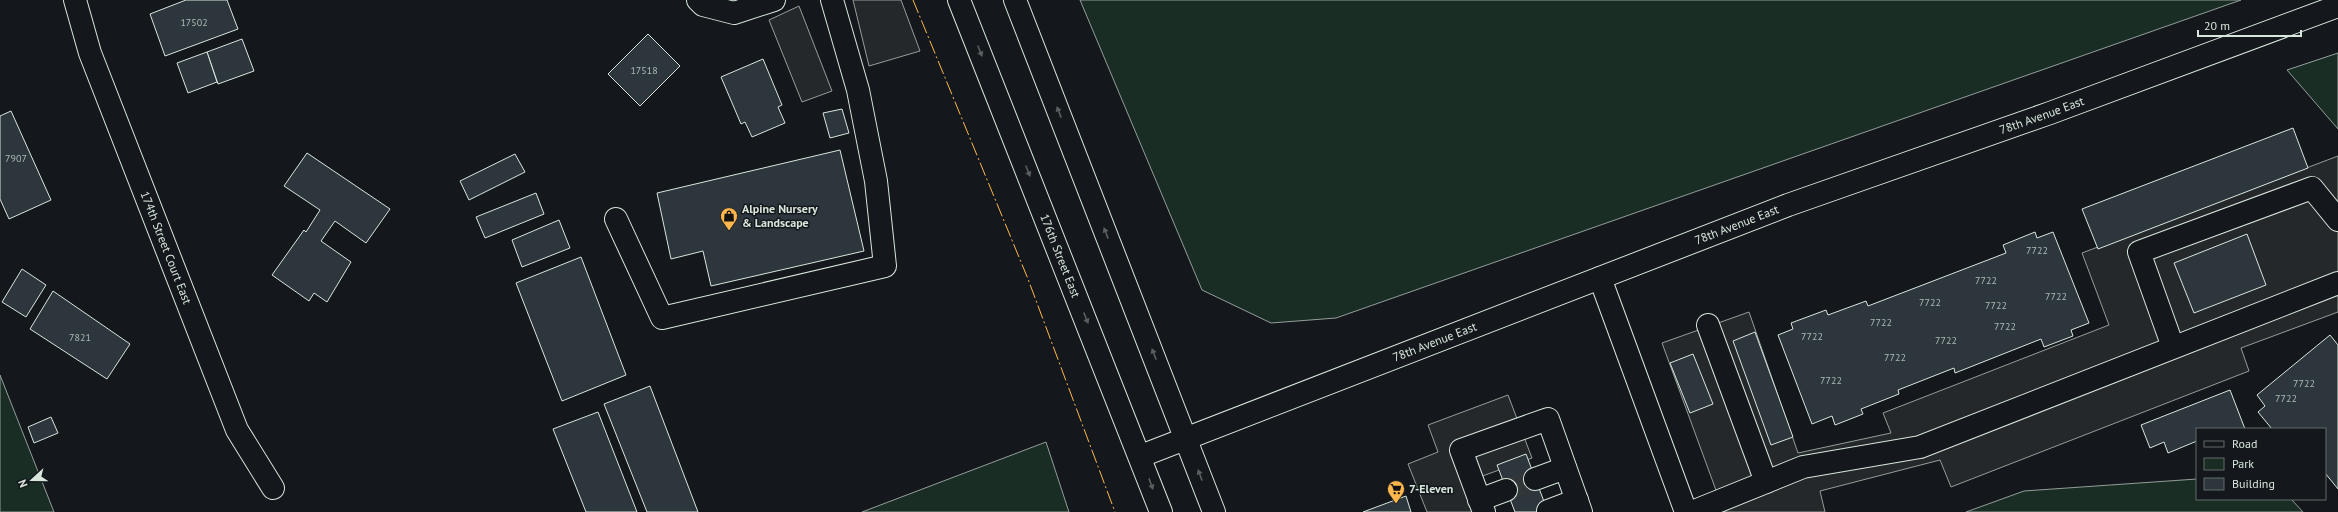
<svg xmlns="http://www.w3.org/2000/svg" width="2338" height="512" font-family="'PT Sans',sans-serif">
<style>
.green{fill:#1a2d24;stroke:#939e99}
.parking{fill:#24282b;stroke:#939e99}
.building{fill:#2c363c;stroke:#d8e6dc}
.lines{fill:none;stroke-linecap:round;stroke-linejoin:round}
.minor-tunnel{stroke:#313739;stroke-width:22;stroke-dasharray:22 11;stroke-linecap:butt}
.minor-casing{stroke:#d8e6dc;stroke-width:24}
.major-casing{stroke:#d8e6dc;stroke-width:24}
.minor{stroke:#14181c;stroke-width:22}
.major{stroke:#14181c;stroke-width:22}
.power{stroke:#ffb74d;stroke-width:1;stroke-dasharray:14 3 2 3;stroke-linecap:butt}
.oneway{fill:#59605f}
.labels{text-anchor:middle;stroke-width:3;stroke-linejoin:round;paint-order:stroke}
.number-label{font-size:10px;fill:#adbab4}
.street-label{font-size:12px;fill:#d8e6dc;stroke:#14181c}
.poi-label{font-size:12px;font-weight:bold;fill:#d8e6dc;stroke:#14181c;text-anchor:start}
</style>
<rect width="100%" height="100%" fill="#14181c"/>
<g class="green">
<polygon points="1080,0 2241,0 1336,318 1271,323 1202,290"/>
<polygon points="2338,53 2338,129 2287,70"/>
<polygon points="0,375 54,512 0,512"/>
<polygon points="1046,442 1069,512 862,512"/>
<polygon points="2197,479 2197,499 2291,499 2303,512 1966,512 2024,491"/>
</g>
<g class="parking">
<polygon points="853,0 901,0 920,51 869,66"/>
<polygon points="799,6 832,91 802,102 769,20"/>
<polygon points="2338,156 2338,312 2241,348 2249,371 1951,487 1940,460 1820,491 1825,512 1724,512 1662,343 1749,312 1798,453 1891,433 1883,413 2109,325 2082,253"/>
<polygon points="1508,395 1532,458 1477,478 1490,512 1427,512 1408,464 1438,452 1428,425"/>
</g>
<g class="building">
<polygon points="186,0 227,0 238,29 165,56 150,14"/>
<polygon points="648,34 680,66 640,106 608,74"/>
<polygon points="242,39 254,71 218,84 207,52"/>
<polygon points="207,52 217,82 188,93 177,63"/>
<polygon points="763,59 782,105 778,107 785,123 752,137 745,122 741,124 721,77"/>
<polygon points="842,109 849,133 830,138 823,113"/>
<polygon points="11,111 51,200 9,219 0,199 0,116"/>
<polygon points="2293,128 2308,168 2098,249 2082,209"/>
<polygon points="840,150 864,251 711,286 703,251 671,259 657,193"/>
<polygon points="307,153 390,209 366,243 335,221 321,241 351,262 327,302 314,293 309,301 272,275 304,230 306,232 320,210 284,186"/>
<polygon points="515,154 525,172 469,200 460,181"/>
<polygon points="536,193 544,214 485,238 476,217"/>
<polygon points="559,220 570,248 522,267 512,240"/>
<polygon points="2035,232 2037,238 2053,232 2089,323 2071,330 2073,336 2044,347 2041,339 1955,373 1954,368 1898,390 1899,394 1861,409 1863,414 1835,425 1832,416 1812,424 1778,335 1793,329 1791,323 1826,310 1828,315 1866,301 1868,306 2006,253 2003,245"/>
<polygon points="2247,234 2266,285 2194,313 2174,263"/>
<polygon points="581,257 626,375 562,401 516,283"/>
<polygon points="22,269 46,285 26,317 2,302"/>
<polygon points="53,291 130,344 107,379 30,329"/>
<polygon points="1755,332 1793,437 1771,445 1733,341"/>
<polygon points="2330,335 2338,345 2338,489 2325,473 2325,429 2272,429 2258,412 2265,406 2257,395"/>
<polygon points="1693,354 1713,404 1690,413 1670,363"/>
<polygon points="650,386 698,512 647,512 604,404"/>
<polygon points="2230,390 2245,429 2197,429 2197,441 2168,453 2164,442 2150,448 2141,425"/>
<polygon points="598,412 637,512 586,512 553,429"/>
<polygon points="51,417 58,433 34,443 28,427"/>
<polygon points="1526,454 1548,512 1515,512 1497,465"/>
<polygon points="1406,496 1411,512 1363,512"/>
</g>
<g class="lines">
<polyline class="minor-tunnel" points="1506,490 1535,479"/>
<g class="minor-casing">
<g id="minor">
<path id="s1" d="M75 0 90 53 237 430 273 488"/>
<polyline points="698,0 703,5 734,13 774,0"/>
<polyline points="616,219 662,318 885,266 876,181 858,90 832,0"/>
<polyline points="1600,278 1686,512"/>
<polyline points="1708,325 1766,482"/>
<polyline points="2173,347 2139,252 2312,188 2338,220"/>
<path id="s2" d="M1141 456 1788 205 2050 113 2338 6"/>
<polyline points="1535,479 1565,468"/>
<polyline points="1479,500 1506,490"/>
<polyline points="1548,511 1577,500"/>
<polyline points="1484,512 1461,450 1548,419 1581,512"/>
<polyline points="1692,512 1803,467 1920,447 2338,283"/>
</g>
</g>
<g class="major-casing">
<g id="major">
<path id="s3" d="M959 0 1161 512"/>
<polyline points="1015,0 1214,512"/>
</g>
</g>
<use href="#minor" class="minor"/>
<use href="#major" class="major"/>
<polyline class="power" points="913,0 1028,279 1115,512"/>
</g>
<defs><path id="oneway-solid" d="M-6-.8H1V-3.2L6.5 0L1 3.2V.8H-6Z"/></defs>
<g class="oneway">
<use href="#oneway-solid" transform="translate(980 51) rotate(68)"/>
<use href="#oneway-solid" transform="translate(1059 112) rotate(-111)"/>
<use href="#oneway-solid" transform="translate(1028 171) rotate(68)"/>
<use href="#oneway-solid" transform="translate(1106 233) rotate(-111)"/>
<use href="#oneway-solid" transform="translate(1086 318) rotate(68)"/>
<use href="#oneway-solid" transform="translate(1154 354) rotate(-111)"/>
<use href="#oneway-solid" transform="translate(1200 475) rotate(-110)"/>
<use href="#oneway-solid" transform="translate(1151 484) rotate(70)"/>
</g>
<defs>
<g id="shop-pin" transform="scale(0.9)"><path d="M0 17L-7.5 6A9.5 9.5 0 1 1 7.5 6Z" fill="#ffb74d" stroke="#14181c"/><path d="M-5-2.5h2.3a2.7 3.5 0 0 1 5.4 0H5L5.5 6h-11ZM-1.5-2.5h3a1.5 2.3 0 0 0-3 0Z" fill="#111"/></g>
<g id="supermarket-pin" transform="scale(0.9)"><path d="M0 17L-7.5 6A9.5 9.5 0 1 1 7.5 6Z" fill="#ffb74d" stroke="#14181c"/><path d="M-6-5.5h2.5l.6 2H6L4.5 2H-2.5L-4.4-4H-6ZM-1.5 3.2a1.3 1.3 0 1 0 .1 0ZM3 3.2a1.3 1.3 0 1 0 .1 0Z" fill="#111"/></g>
</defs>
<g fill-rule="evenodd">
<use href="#shop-pin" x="729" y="216"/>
<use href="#supermarket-pin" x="1396" y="489"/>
</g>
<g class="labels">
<g class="number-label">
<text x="194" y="26">17502</text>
<text x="644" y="74">17518</text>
<text x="16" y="162">7907</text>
<text x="2037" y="254">7722</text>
<text x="1986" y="284">7722</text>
<text x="2056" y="300">7722</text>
<text x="1930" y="306">7722</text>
<text x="1996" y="309">7722</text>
<text x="1881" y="326">7722</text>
<text x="2005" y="330">7722</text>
<text x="1812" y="340">7722</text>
<text x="80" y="341">7821</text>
<text x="1946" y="344">7722</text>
<text x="1895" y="361">7722</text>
<text x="1831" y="384">7722</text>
<text x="2304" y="387">7722</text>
<text x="2286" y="402">7722</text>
</g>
<g class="street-label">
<text dy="4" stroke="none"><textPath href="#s2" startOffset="963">78th Avenue East</textPath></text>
<text dy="4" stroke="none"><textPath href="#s2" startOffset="639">78th Avenue East</textPath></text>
<text dy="4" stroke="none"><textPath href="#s1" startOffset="264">174th Street Court East</textPath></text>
<text dy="4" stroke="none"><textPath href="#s3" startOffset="275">176th Street East</textPath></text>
<text dy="4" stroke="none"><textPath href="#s2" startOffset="315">78th Avenue East</textPath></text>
</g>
<g class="poi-label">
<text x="742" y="213">Alpine Nursery<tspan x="742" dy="14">&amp; Landscape</tspan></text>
<text x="1409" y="493">7-Eleven</text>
</g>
</g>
<rect x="2196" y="428" width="130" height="72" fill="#14181c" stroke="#626a69"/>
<rect x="2204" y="441" width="20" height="6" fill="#14181c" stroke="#626a69"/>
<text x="2232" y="448" font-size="12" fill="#d8e6dc">Road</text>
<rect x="2204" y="458" width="20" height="12" fill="#1a2d24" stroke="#626a69"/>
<text x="2232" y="468" font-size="12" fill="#d8e6dc">Park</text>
<rect x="2204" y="478" width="20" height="12" fill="#2c363c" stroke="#626a69"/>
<text x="2232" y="488" font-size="12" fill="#d8e6dc">Building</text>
<g transform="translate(32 480) rotate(249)" stroke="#14181c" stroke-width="3" paint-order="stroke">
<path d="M0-3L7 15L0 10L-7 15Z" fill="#d8e6dc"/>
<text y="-6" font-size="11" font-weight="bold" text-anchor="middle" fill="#d8e6dc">N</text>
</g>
<path d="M2198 30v6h103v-6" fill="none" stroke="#d8e6dc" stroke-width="2"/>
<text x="2204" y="30" font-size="12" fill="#d8e6dc" stroke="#14181c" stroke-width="3" paint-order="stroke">20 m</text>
</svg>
